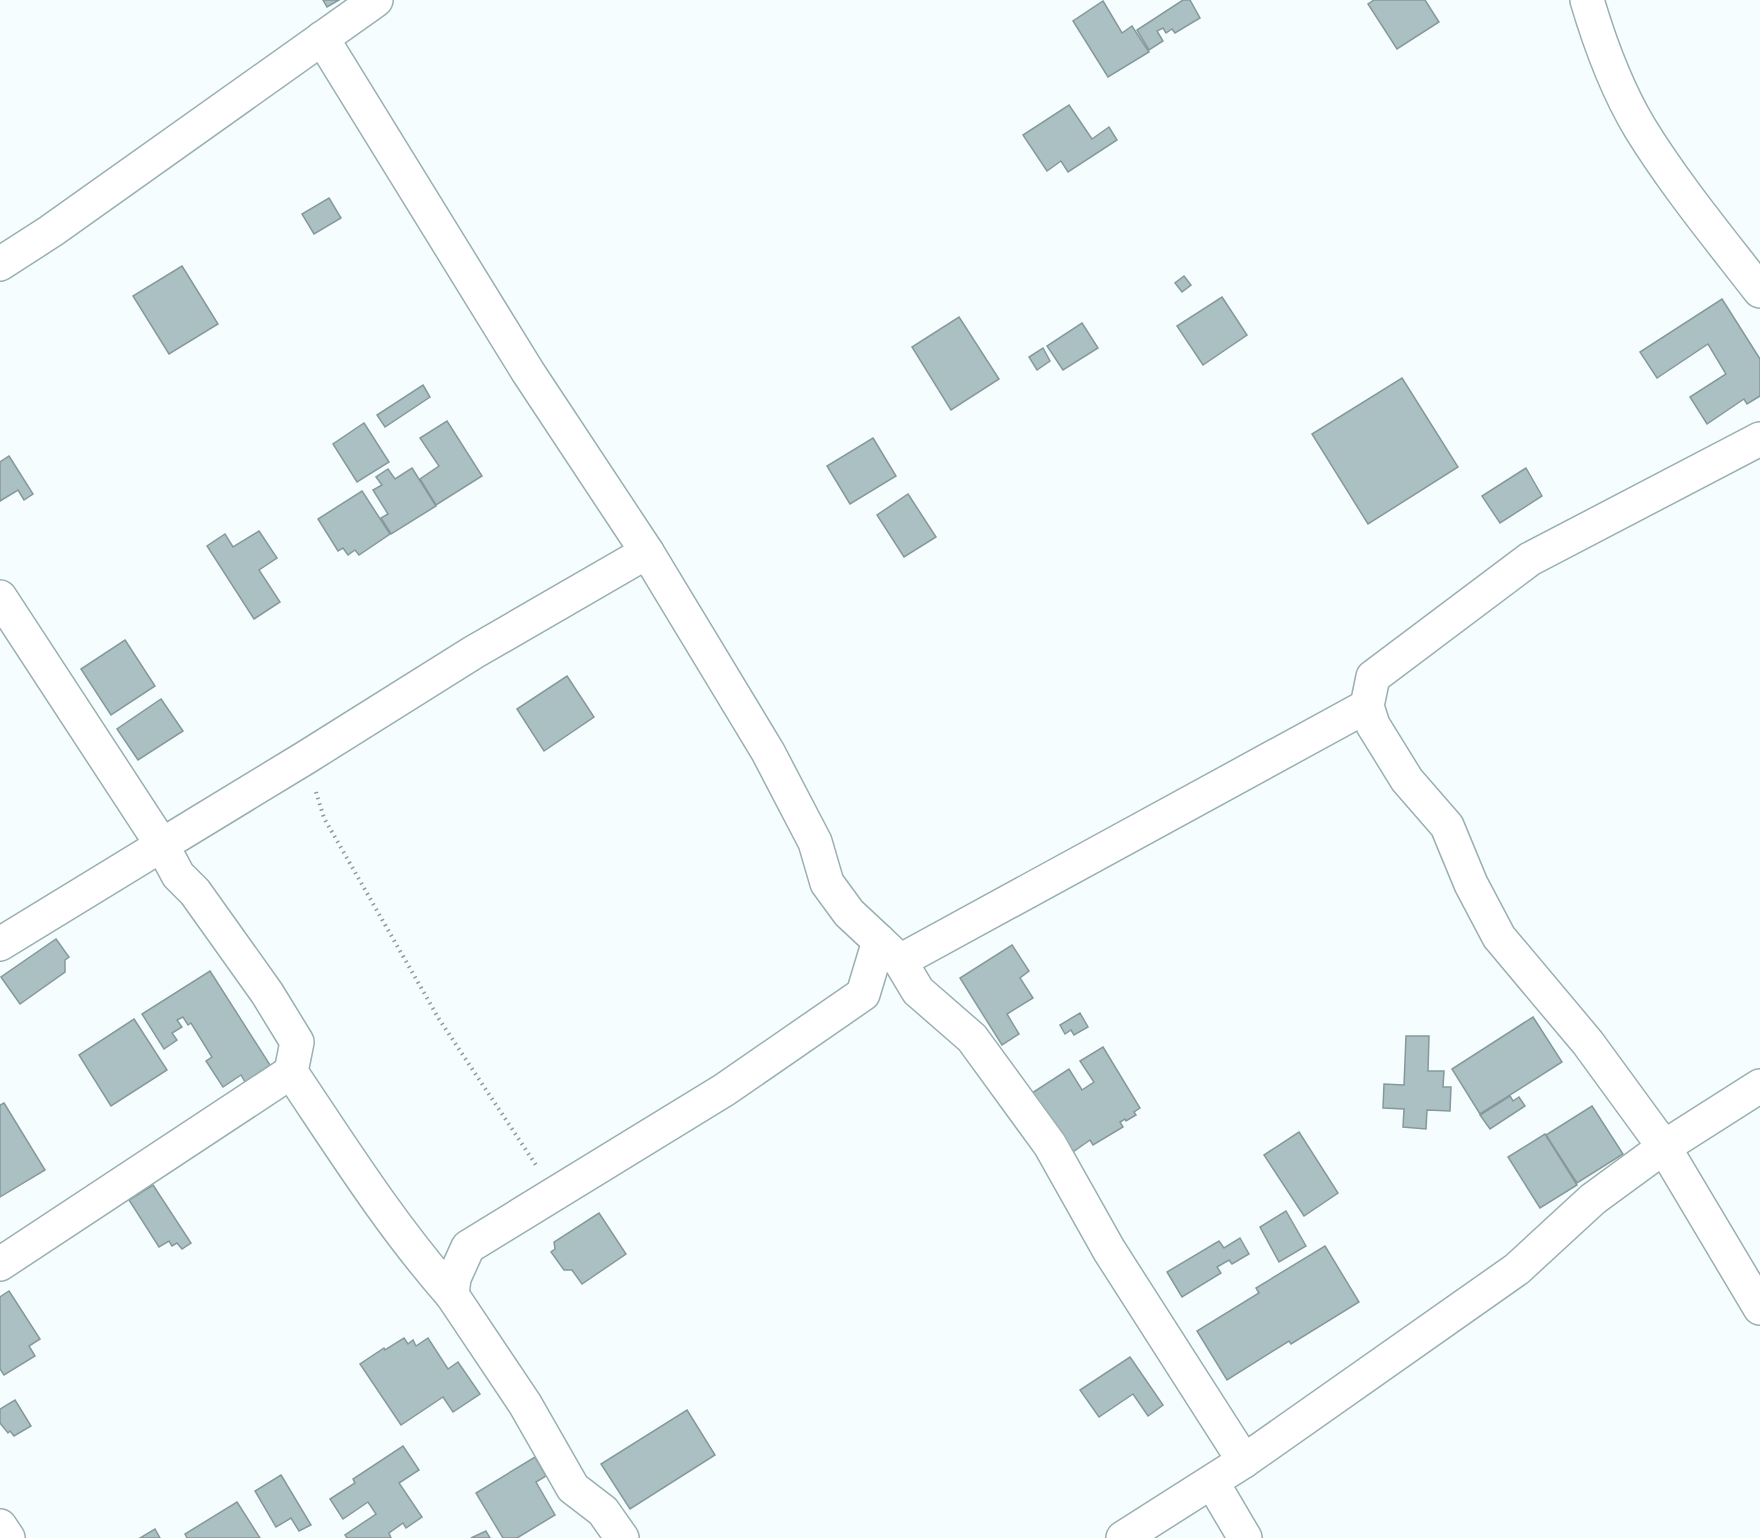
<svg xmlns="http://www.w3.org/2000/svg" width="1760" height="1538" font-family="Poppins,sans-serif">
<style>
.building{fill:#abc0c3;stroke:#85999c;stroke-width:1.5}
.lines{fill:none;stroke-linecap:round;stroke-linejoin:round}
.minor-casing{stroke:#9aafb2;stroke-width:36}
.path{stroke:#919899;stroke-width:4;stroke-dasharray:1.5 4.5;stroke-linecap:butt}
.minor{stroke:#fff;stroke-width:33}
</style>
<rect width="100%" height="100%" fill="#f5fdfe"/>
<g class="building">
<polygon points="323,0 339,0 327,7"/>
<polygon points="1183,0 1190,0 1200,18 1175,33 1172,29 1166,33 1163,28 1157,31 1163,41 1149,50 1137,30"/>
<polygon points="1374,0 1425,0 1439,22 1397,49 1368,4"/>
<polygon points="1103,1 1122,33 1132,26 1149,52 1108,77 1073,21"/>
<polygon points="1069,105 1092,139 1109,127 1117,140 1068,172 1061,161 1047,171 1023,135"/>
<polygon points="329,198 341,218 314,234 302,214"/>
<polygon points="182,266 218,324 169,354 133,296"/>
<polygon points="1184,276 1191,285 1182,292 1175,283"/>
<polygon points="1222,297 1247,335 1203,365 1177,326"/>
<polygon points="1722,299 1760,359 1760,396 1747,404 1744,399 1707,424 1690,397 1726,374 1708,344 1657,378 1640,352"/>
<polygon points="959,317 999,379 951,410 912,347"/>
<polygon points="1082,323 1098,348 1063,370 1047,346"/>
<polygon points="1043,348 1050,361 1037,370 1029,357"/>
<polygon points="1402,378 1458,467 1368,524 1312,434"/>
<polygon points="423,385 430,397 385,427 377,415"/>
<polygon points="447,421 482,476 436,505 420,479 439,466 420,438"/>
<polygon points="364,423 389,462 357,482 333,444"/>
<polygon points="873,438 896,476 850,504 827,466"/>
<polygon points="9,456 33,494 24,500 18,490 0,501 0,462"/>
<polygon points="412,468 436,506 391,534 381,518 388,514 373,490 382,485 376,477 388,469 395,479"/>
<polygon points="1526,468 1542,496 1500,523 1482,496"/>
<polygon points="362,491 390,534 359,555 355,550 348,555 343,548 338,551 318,519"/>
<polygon points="908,494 936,537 904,557 877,515"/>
<polygon points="259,531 277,558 259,570 280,602 254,619 207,546 225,534 233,547"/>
<polygon points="125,640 155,686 111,715 81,669"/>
<polygon points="567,676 594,717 544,751 517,709"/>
<polygon points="161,699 183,731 138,760 117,729"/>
<polygon points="56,939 69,957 65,960 65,972 20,1004 1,977"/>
<polygon points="1012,945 1029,971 1020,978 1033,998 1007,1014 1019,1034 1002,1045 960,978"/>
<polygon points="210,971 270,1065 245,1082 241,1075 223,1087 206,1061 212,1057 191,1023 188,1025 183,1017 177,1020 182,1027 172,1033 177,1040 164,1049 142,1014"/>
<polygon points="1080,1013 1088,1027 1074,1035 1071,1030 1065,1034 1060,1025"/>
<polygon points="1533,1017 1562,1062 1480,1114 1452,1069"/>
<polygon points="134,1019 167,1070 111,1106 79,1055"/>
<polygon points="1406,1036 1429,1036 1428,1071 1444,1071 1443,1087 1451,1087 1450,1111 1427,1110 1426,1129 1403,1127 1404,1109 1383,1108 1384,1084 1404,1085"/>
<polygon points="1103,1047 1140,1108 1134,1112 1136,1115 1126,1121 1125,1119 1120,1122 1123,1127 1093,1145 1090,1140 1070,1154 1032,1093 1069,1069 1082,1090 1094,1082 1080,1061"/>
<polygon points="1510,1096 1513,1101 1519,1097 1525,1106 1490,1129 1480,1115"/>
<polygon points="4,1103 45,1170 0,1197 0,1105"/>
<polygon points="1592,1106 1623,1154 1577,1183 1546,1135"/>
<polygon points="1299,1132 1338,1193 1304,1216 1264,1155"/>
<polygon points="1545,1134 1577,1185 1540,1208 1508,1157"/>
<polygon points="153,1185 191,1243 182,1249 177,1243 172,1246 169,1241 159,1247 129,1200"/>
<polygon points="1286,1211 1306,1246 1279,1262 1260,1227"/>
<polygon points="599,1213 626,1254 582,1284 572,1270 564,1270 551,1252 555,1249 554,1242"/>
<polygon points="1240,1238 1249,1254 1232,1264 1229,1260 1217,1267 1221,1273 1182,1297 1167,1272 1219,1241 1224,1248"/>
<polygon points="1325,1246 1359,1302 1291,1344 1289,1341 1227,1380 1197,1331 1259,1293 1256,1288"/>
<polygon points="9,1291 40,1339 29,1346 35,1356 4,1375 0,1369 0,1297"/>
<polygon points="404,1338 408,1344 413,1340 416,1346 428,1338 448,1369 458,1362 480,1394 453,1412 443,1397 401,1425 360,1364 384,1348 385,1350"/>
<polygon points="1130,1357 1163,1405 1148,1416 1133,1394 1099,1417 1080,1390"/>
<polygon points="15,1400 31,1426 14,1436 10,1431 8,1433 0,1423 0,1409"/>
<polygon points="687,1410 715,1455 630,1509 601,1464"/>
<polygon points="403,1446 419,1470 399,1483 422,1517 406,1528 403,1523 389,1533 391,1538 347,1538 345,1535 376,1514 368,1502 343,1519 330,1499 355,1483 353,1479"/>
<polygon points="535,1457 546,1476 536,1482 555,1515 517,1538 503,1538 476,1493"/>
<polygon points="281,1475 311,1525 299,1531 291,1518 276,1527 255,1491"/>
<polygon points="237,1502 260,1538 187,1538 185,1534"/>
<polygon points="155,1529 160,1538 140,1538"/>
<polygon points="486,1531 490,1538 471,1538"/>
</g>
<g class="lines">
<g class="minor-casing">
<g id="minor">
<path d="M1587 0C1600 44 1616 88 1640 128 1675 185 1719 238 1760 291"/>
<polyline points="322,38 528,372 647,552 768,752 815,842 827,883 849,913 879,941"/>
<polyline points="0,264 51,231 376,0"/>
<polyline points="1760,439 1530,559 1373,677 1367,706 1373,725 1407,780 1447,826 1471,884 1499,937 1588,1043 1664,1147 1760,1308"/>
<polyline points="0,597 162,845 305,758 474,652 647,552"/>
<path d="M0 944 162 845 178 875 195 892 267 993 297 1042 291 1072C342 1148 391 1226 452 1295L454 1278 468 1247 724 1090 863 994 879 941 900 961 1367 706"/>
<polyline points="900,961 918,991 972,1038 1050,1145 1109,1250 1244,1461"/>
<polyline points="0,1264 291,1072"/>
<polyline points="452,1295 525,1404 573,1488 603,1511 622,1538"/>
<polyline points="1212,1482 1245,1538"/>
<polyline points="0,1526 8,1538"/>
<polyline points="1123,1538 1244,1461 1517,1269 1593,1199 1664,1147 1760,1086"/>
</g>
</g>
<polyline class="path" points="316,792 324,818 439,1019 536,1165"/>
<use href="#minor" class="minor"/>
</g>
</svg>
